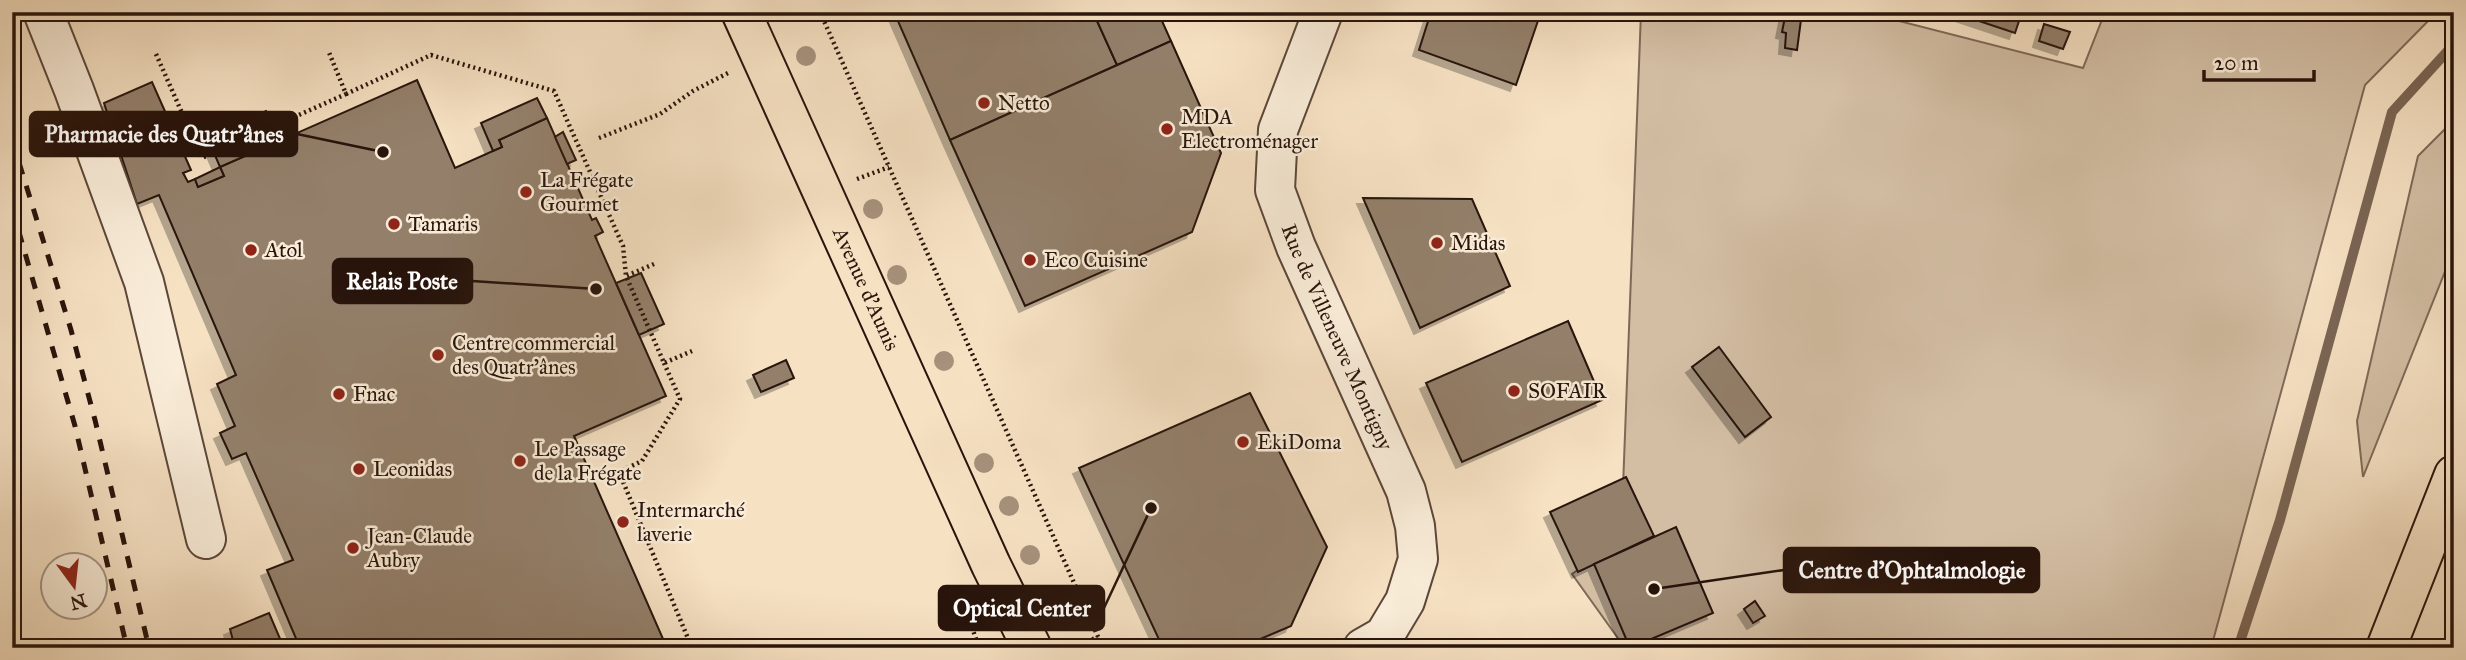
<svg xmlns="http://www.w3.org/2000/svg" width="2466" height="660" font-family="'IM FELL Great Primer',serif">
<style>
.green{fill:#d3bea4;stroke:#7e6958;stroke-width:2}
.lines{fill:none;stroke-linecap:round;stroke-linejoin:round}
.stream{stroke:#7a6554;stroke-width:10}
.building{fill:#937f6b;stroke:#28140b;stroke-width:2;filter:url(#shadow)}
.minor-casing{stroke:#5c4739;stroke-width:42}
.major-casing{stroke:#28140b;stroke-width:42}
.path{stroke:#28140b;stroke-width:4.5;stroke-dasharray:2 3.5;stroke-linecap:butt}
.minor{stroke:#f9ecd8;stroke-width:38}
.major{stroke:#f6e1c3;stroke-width:38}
.rail{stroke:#28140b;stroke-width:5;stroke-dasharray:12 12;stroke-linecap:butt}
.tree{fill:#a6917c}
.poi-dot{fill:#8f2418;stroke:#f9ecd8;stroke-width:2.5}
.labels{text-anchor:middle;stroke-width:5;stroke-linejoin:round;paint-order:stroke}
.poi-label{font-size:21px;fill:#28140b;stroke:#f9ecd8;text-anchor:start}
.street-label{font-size:21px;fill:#28140b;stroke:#f9ecd8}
.leader{fill:none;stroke:#28140b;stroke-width:2.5}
.callout-dot{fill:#28140b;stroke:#f9ecd8;stroke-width:2.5}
.callout{fill:#28140b;stroke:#28140b;stroke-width:2.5}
.callout-label{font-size:23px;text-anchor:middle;font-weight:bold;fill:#fff}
</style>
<defs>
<filter id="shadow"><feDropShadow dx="-6" dy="6" stdDeviation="0" flood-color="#0004"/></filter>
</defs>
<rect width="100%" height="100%" fill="#f6e1c3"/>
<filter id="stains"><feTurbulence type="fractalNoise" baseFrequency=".00286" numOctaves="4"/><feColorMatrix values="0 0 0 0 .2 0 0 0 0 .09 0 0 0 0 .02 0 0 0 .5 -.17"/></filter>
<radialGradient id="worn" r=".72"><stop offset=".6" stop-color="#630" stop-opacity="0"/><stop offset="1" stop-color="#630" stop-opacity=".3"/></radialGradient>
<g class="green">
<polygon points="1641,12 1864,12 2083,68 2105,12 2437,12 2365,85 2211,648 1625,648 1572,574 1621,540"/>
<polygon points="2454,120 2454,249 2363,477 2357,421 2418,156"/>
</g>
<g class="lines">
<polyline class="stream" points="2238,648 2280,520 2392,112 2454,44"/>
</g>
<g class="building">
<polygon points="894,12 1093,12 1117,65 950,140"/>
<polygon points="1093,12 1158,12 1171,41 1117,65"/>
<polygon points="1431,12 1541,12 1516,85 1419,50"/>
<polygon points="1786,12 1802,12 1797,50 1785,48 1786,33 1782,32"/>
<polygon points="1952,12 2022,12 2015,33"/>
<polygon points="2044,24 2070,32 2063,49 2039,41"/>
<polygon points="1171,41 1221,153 1192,232 1025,306 950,140"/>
<polygon points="417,80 455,168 502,147 499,140 547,118 592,220 596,218 603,232 595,236 666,396 574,436 667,648 300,648 267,570 293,560 246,453 232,459 220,433 235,426 217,384 236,375 159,195 137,204 104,103 152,82 191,170 183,173 188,182 195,179 198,187 224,176 220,167"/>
<polygon points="537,98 547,118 499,140 502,147 493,151 481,123"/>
<polygon points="266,111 279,141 220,167 207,137"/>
<polygon points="563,132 576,160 567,164 555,137"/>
<polygon points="220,167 224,176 198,187 195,179"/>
<polygon points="1363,198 1472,199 1510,286 1420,328"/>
<polygon points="641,273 664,324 639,335 616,283"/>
<polygon points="1568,321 1602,400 1462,462 1426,383"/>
<polygon points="1719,347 1771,417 1745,437 1692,367"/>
<polygon points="786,360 794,378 761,392 753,375"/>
<polygon points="1250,393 1327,547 1291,626 1239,648 1163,648 1079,468"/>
<polygon points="1626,477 1654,536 1578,572 1550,512"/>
<polygon points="1676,527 1713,613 1630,648 1594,564"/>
<polygon points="1755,601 1765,616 1753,623 1744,609"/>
<polygon points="269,613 284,648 235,648 230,629"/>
</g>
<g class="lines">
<g class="minor-casing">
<g id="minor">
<polyline points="43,12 74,90 144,282 206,539"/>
<path id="s1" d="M1323 12 1278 130 1275 190 1296 247 1406 491 1415 526 1418 559 1405 601 1384 636 1363 648"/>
</g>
</g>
<g class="major-casing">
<g id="major">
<path id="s2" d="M741 12 991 565 1032 648"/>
<polyline points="2386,648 2454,475"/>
</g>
</g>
<g class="path">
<polyline points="820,12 1103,648"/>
<polyline points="156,54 202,158 346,94 328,50"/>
<polyline points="346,94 431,55 554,91 623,246 626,276"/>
<polyline points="599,138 660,114 693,91 728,73"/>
<polyline points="857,179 889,167"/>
<polyline points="654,264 626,276 664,363 692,351"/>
<polyline points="664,363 680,399 642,461 619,472 692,648"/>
<polyline points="963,601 979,648"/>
<polyline points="1072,648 1098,637"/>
</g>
<use href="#minor" class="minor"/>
<use href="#major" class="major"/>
<g class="rail">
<polyline points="12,140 71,330 95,420 149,648"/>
<polyline points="12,208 75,426 127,648"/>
</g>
</g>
<g class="tree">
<circle cx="806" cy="56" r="10"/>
<circle cx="873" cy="209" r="10"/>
<circle cx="897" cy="275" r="10"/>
<circle cx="944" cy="361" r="10"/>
<circle cx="984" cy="463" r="10"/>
<circle cx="1009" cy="506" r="10"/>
<circle cx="1030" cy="555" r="10"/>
</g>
<g class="poi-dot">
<circle cx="984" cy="103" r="7"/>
<circle cx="1167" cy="129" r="7"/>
<circle cx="526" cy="192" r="7"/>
<circle cx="394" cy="224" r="7"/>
<circle cx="1437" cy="243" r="7"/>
<circle cx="251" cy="250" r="7"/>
<circle cx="1030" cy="260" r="7"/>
<circle cx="438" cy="355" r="7"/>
<circle cx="1514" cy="391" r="7"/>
<circle cx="339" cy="394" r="7"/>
<circle cx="1243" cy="442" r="7"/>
<circle cx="520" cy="461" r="7"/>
<circle cx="359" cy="469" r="7"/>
<circle cx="623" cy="522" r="7"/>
<circle cx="353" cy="548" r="7"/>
</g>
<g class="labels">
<g class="poi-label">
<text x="998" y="110">Netto</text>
<text x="1181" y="124">MDA<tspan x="1181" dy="24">Electroménager</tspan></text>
<text x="540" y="187">La Frégate<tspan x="540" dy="24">Gourmet</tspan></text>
<text x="408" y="231">Tamaris</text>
<text x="1451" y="250">Midas</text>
<text x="265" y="257">Atol</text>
<text x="1044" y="267">Eco Cuisine</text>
<text x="452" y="350">Centre commercial<tspan x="452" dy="24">des Quatr'ânes</tspan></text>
<text x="1528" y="398">SOFAIR</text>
<text x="353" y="401">Fnac</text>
<text x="1257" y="449">EkiDoma</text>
<text x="534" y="456">Le Passage<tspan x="534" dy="24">de la Frégate</tspan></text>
<text x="373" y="476">Leonidas</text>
<text x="637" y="517">Intermarché<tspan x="637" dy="24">laverie</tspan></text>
<text x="367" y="543">Jean-Claude<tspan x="367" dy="24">Aubry</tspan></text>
</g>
<g class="street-label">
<text dy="7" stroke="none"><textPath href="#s2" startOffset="304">Avenue d'Aunis</textPath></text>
<text dy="7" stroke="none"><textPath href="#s1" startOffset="346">Rue de Villeneuve Montigny</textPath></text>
</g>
</g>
<path class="leader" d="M383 152L297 134M596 289L472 281M1654 589L1784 570M1151 508L1104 608"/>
<g class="callout-dot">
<circle cx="383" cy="152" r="7"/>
<circle cx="596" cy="289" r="7"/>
<circle cx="1654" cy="589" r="7"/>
<circle cx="1151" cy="508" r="7"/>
</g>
<g class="callout">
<rect x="30" y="112" width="267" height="44" rx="7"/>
<rect x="333" y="259" width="139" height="44" rx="7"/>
<rect x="1784" y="548" width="255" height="44" rx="7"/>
<rect x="939" y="586" width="165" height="44" rx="7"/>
</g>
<g class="callout-label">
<text x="164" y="142">Pharmacie des Quatr'ânes</text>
<text x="402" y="289">Relais Poste</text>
<text x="1912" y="578">Centre d'Ophtalmologie</text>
<text x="1022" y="616">Optical Center</text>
</g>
<rect width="2466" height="660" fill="none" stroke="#f6e1c3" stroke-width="42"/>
<rect x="14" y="14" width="2438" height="632" fill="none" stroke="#28140b" stroke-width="3.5"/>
<rect x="21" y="21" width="2424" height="618" fill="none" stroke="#28140b" stroke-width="2"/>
<g transform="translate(74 586) rotate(165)"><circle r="33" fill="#f9ecd8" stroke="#a59686" stroke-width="2"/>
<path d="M0-5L12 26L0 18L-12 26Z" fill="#8f2418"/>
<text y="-10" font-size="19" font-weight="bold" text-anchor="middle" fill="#28140b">N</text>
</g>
<path d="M2204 70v10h110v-10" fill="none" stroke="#28140b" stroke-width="3.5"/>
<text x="2214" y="70" font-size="21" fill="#28140b" stroke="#f9ecd8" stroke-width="5" paint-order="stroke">20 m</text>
<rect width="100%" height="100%" filter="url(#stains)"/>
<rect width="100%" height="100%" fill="url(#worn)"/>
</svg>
